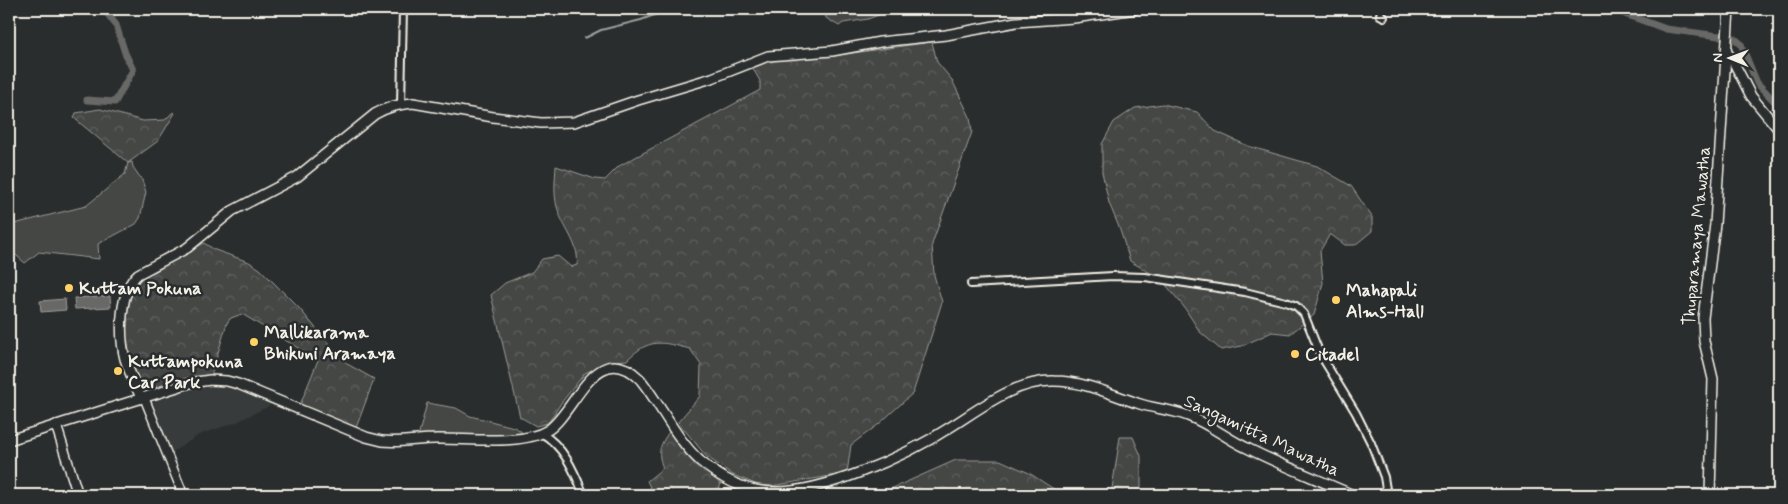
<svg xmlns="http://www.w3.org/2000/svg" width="1788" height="504" font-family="Mynerve,sans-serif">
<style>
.built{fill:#373a3a}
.grass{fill:#444645;stroke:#9c9c96}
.forest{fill:url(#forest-crowns);stroke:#9c9c96}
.water{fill:#676866;stroke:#9f9f9a}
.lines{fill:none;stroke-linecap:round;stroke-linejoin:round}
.stream{stroke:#9f9f9a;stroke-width:2}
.canal{stroke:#676866;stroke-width:7}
.minor-casing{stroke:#f4f1e8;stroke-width:10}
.tertiary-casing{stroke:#f4f1e8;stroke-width:11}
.secondary-casing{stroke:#f4f1e8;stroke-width:12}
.minor{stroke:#2a2d2e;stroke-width:6}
.tertiary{stroke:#2a2d2e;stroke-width:8}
.secondary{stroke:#2a2d2e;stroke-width:9}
.poi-dot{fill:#ffd166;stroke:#2a2d2e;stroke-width:2}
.labels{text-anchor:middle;stroke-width:5;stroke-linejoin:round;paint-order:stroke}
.street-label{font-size:18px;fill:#f4f1e8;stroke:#2a2d2e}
.poi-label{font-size:18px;font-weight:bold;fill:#f4f1e8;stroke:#2a2d2e;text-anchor:start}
</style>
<defs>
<pattern id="forest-crowns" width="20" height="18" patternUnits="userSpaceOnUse" patternTransform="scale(1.25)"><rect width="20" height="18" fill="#444645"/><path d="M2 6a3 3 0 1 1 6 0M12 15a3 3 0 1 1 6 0" fill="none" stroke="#606160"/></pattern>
</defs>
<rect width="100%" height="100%" fill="#2a2d2e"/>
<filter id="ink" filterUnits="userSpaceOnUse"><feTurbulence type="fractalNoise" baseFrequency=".02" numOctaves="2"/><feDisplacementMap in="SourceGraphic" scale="10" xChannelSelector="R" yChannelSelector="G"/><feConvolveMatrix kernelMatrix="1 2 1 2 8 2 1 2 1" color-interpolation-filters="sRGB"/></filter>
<g filter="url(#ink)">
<polygon class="built" points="210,384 227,384 271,405 237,422 199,435 171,453 153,403 165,393"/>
<g class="grass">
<polygon points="825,9 894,9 868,19 843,23 839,26 826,18"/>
<polygon points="132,162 133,167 142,180 146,192 140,218 136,224 98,244 99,259 39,252 25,263 9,249 9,223 14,224 86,206 125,174 128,163"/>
<polygon points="427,403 456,408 470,416 514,427 521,431 520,436 418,437"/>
</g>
<g class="forest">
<path d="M932 42 937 62 952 80 970 117 972 132 932 244 934 275 942 302 913 393 879 424 851 445 847 473 772 486 758 485 733 475 706 456 678 422 700 396 701 365 690 349C662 342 650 337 627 360L613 361 585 373 561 403 548 423 536 426 520 417 491 295 505 283 532 272 542 259 558 256 571 267 577 265C580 246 565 230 559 213 553 198 555 182 556 166L595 179 605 180 619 166 760 90V81L752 67 767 60 831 56Z"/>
<polygon points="1163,104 1197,112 1215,131 1248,146 1317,166 1351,186 1372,217 1372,231 1355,245 1345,245 1330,234 1320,251 1323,283 1314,315 1290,334 1272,332 1242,346 1221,350 1200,332 1184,307 1162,280 1130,261 1119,227 1109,203 1102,172 1102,144 1114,122 1135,108"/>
<polygon points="100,109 143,121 165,120 173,112 175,113 158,141 128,163 74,118 76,113"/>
<path d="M204 243 215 250 249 262 260 269 299 308 339 356 349 365 374 379 356 428 300 405 318 360 242 314 231 318 227 323 211 376 162 385 144 391C140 382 134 373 131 363 122 337 128 306 134 281L156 271Z"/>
<path d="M669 432 694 462 721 484 717 495H654L647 481 663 468C657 453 659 446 669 432Z"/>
<polygon points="1120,437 1133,437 1141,456 1141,495 1111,495"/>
<polygon points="956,460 1000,460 1029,473 1063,495 877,495"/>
</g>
<g class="water">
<polygon points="110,296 111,307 75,309 74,298"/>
<polygon points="65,299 66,310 41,312 40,301"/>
</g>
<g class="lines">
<polyline class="stream" points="585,38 601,30 641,20 670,9"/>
<g class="canal">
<polyline points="1611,9 1666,29 1734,38 1741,44 1757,83 1779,106"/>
<polyline points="87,100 115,102 133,70 125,53 116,25 104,9"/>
</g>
<g class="minor-casing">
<g id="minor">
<polyline points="1381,9 1380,15 1384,17"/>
<polyline points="401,104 403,9"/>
<polyline points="971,284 1113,276 1145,277 1245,292 1286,302 1296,306 1304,314 1320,354 1356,413 1371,443 1384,477 1387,495"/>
<path d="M541 433C564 446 574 471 584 495"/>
</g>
</g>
<g class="tertiary-casing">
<polyline id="tertiary" points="144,397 183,494 179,495"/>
</g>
<g class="secondary-casing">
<g id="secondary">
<polyline points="1726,52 1731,57 1751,96 1779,130"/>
<path d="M141 398C136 386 129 372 125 359 119 335 119 291 138 274L187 248 232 211 297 177 375 114C387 107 398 104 413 103L493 117 541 123 574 122 638 100 712 78 768 56 832 51 880 42 946 35 1016 22 1074 18 1135 9"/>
<polyline points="56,425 78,495"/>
<path d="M9 440 190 383 210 380 227 381 238 384 366 437 382 441C400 443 418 439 435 439 466 438 522 446 548 430 575 413 596 336 640 379 661 405 675 438 700 461 718 476 738 488 761 491 814 499 908 455 952 426 982 407 1017 380 1054 381 1083 381 1110 394 1137 403 1153 409 1171 409 1188 416 1208 423 1226 438 1245 447 1280 465 1317 479 1353 495"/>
<polyline points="1710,495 1713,379 1704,341 1703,318 1715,224 1729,9"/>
</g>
</g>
<use href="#minor" class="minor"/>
<use href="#tertiary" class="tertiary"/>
<use href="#secondary" class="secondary"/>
</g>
</g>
<g class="poi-dot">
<circle cx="69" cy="288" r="5"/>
<circle cx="1336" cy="300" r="5"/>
<circle cx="254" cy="342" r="5"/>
<circle cx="1295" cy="354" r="5"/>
<circle cx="118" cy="371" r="5"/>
</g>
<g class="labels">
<g class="street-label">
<text transform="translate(1696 236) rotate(-85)" y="6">Thuparamaya Mawatha</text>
<text transform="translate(1262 435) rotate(25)" y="6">Sangamitta Mawatha</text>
</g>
<g class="poi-label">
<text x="79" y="294">Kuttam Pokuna</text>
<text x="1346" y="296">Mahapali<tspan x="1346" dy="21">Alms-Hall</tspan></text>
<text x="264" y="338">Mallikarama<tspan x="264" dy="21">Bhikuni Aramaya</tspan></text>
<text x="1305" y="360">Citadel</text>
<text x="128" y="367">Kuttampokuna<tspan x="128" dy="21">Car Park</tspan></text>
</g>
</g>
<rect width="1788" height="504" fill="none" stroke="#2a2d2e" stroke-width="30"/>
<rect x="15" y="15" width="1758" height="474" fill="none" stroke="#f4f1e8" stroke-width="2" filter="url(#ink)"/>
<g transform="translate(1730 58) rotate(271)" stroke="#2a2d2e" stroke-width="4" paint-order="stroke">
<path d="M0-4L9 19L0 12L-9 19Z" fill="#f4f1e8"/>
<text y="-8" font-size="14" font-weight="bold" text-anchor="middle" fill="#f4f1e8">N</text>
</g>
</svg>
